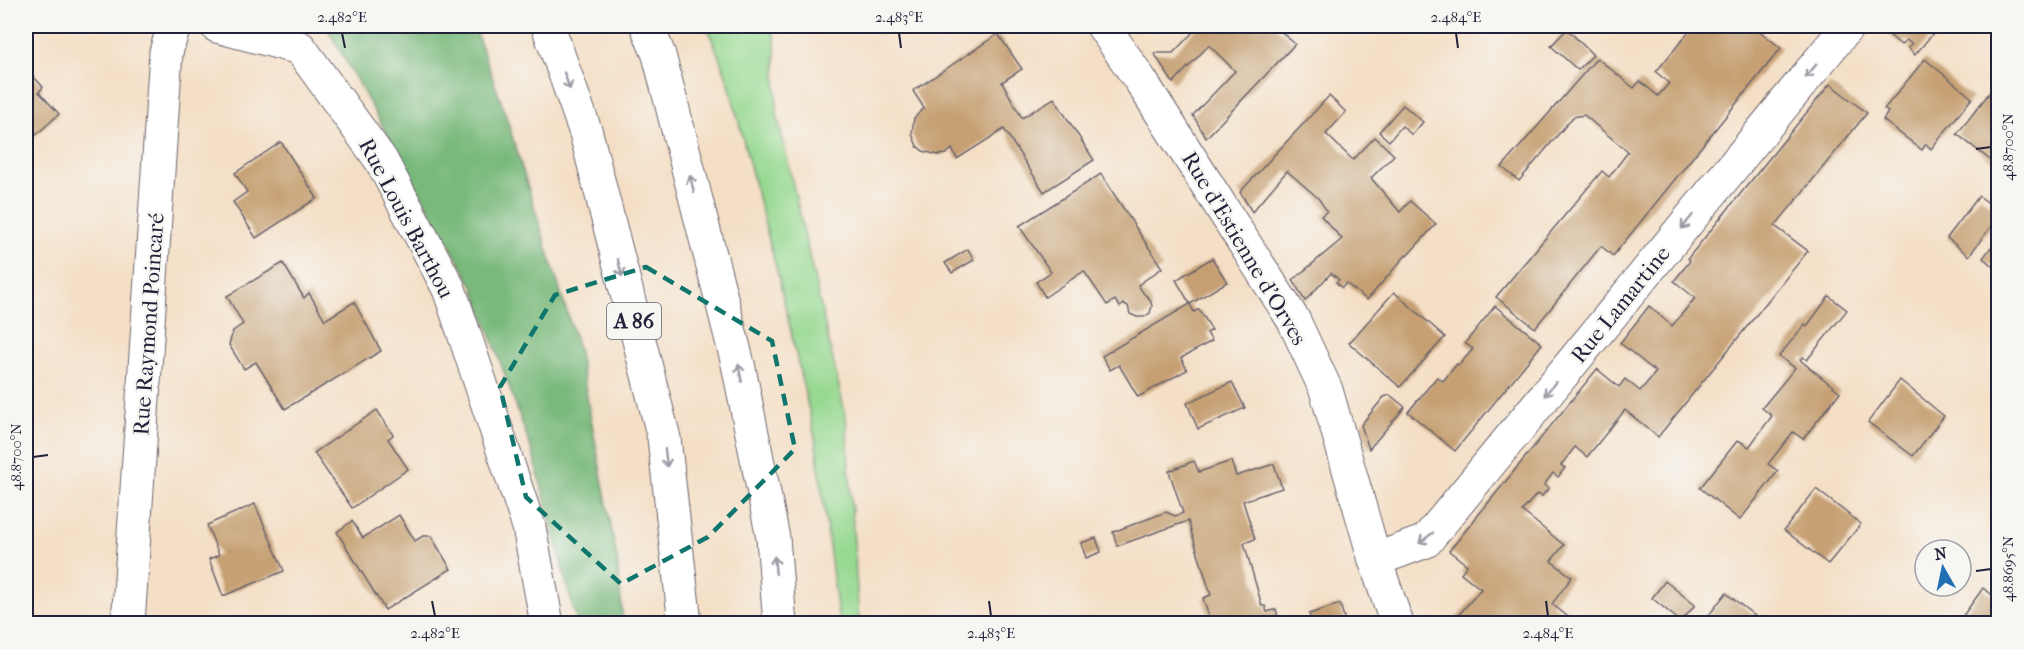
<svg xmlns="http://www.w3.org/2000/svg" width="2024" height="649" font-family="'IM FELL French Canon',serif">
<style>
.green{fill:#97d991;stroke:#5c7e66;stroke-width:1.5}
.forest{fill:#79b97b;stroke:#4e6e5b;stroke-width:1.5}
.building{fill:#c6a073}
.lines{fill:none;stroke-linecap:round;stroke-linejoin:round}
.minor-casing{stroke:#6c646c;stroke-width:35}
.highway-casing{stroke:#6c646c;stroke-width:35}
.minor{stroke:#fff;stroke-width:33}
.highway{stroke:#fff;stroke-width:33}
.oneway{stroke:#9c9ca7}
.marked{fill:none;stroke:#0f766e;stroke-width:4.5;stroke-dasharray:12 8;stroke-linejoin:round}
.ticks{fill:none;stroke:#22223b;stroke-width:2}
.labels{text-anchor:middle;stroke-width:5;stroke-linejoin:round;paint-order:stroke}
.shield{fill:#f6f6f2;stroke:#626272;stroke-width:1.5}
.shield-label{font-size:21px;font-weight:bold;fill:#22223b}
.street-label{font-size:22px;fill:#22223b;stroke:#f6f6f2}
.neatline{fill:none;stroke:#22223b;stroke-width:2}
.ticks-label{font-size:15px;text-anchor:middle;fill:#22223b}
</style>
<rect width="100%" height="100%" fill="#f6f6f2"/>
<filter id="ink" filterUnits="userSpaceOnUse"><feTurbulence type="fractalNoise" baseFrequency=".0167" numOctaves="2"/><feDisplacementMap in="SourceGraphic" scale="12" xChannelSelector="R" yChannelSelector="G"/><feConvolveMatrix kernelMatrix="1 2 1 2 8 2 1 2 1" color-interpolation-filters="sRGB"/></filter>
<filter id="wash" filterUnits="userSpaceOnUse"><feTurbulence type="fractalNoise" baseFrequency=".008" numOctaves="4" result="noise"/><feDisplacementMap in="SourceGraphic" scale="24" xChannelSelector="R" yChannelSelector="G"/><feGaussianBlur stdDeviation="1.35" result="paint"/><feColorMatrix in="noise" values="0 0 0 0 0 0 0 0 0 0 0 0 0 0 0 0 0 1.4 0 .05"/><feComposite in="paint" operator="in"/></filter>
<g filter="url(#wash)">
<rect width="100%" height="100%" fill="#f4dfc6"/>
<polygon class="green" points="707,26 771,26 775,39 777,114 846,418 859,623 839,623 815,437 779,279 728,80"/>
<polygon class="forest" points="326,26 474,26 504,110 578,348 617,559 623,623 577,623 533,454 474,288"/>
<g id="blocks">
<g class="building">
<polygon points="875,26 896,26 881,35"/>
<polygon points="1199,26 1275,26 1295,44 1206,138 1193,115 1235,71 1209,45 1173,83 1154,53 1173,53"/>
<polygon points="1689,26 1753,26 1781,48 1613,256 1601,246 1535,328 1496,297 1602,171 1609,177 1628,152 1584,115 1573,117 1519,181 1502,167 1597,58 1634,88 1640,81 1658,96 1669,83 1656,72 1692,28"/>
<polygon points="1879,26 1939,26 1915,55 1908,48 1912,44 1906,40 1901,45"/>
<polygon points="1567,29 1593,55 1578,70 1551,46"/>
<polygon points="998,34 1022,69 1002,82 1022,118 1054,98 1094,160 1044,192 1004,129 957,159 952,149 946,154 938,155 923,151 917,146 912,134 914,118 924,108 913,91"/>
<polygon points="1925,59 1972,98 1931,149 1926,144 1922,150 1883,120 1888,112 1884,109"/>
<polygon points="26,68 43,87 39,92 59,114 26,144"/>
<polygon points="1830,84 1867,113 1775,226 1808,251 1658,437 1625,410 1587,457 1575,447 1561,465 1565,468 1558,477 1553,473 1544,485 1549,488 1542,496 1537,494 1522,511 1564,545 1551,561 1572,577 1552,604 1571,619 1567,624 1451,624 1481,589 1461,573 1467,565 1449,551 1597,369 1619,387 1625,379 1640,391 1656,372 1620,343 1649,306 1672,326 1695,298 1674,281 1690,261 1688,258"/>
<polygon points="1994,87 1998,91 1998,166 1957,134"/>
<polygon points="1329,96 1346,112 1326,134 1353,160 1375,137 1394,155 1371,178 1400,212 1410,201 1436,224 1407,256 1406,255 1367,300 1346,283 1342,288 1336,282 1339,280 1331,273 1305,301 1293,280 1342,239 1321,216 1327,211 1318,198 1287,171 1252,212 1240,192"/>
<polygon points="1403,105 1423,122 1412,135 1402,126 1389,141 1379,132"/>
<polygon points="281,142 317,198 256,238 233,202 247,192 235,173"/>
<polygon points="1101,174 1162,268 1138,285 1144,294 1150,299 1152,306 1150,313 1144,317 1137,317 1130,314 1128,306 1124,304 1120,307 1115,300 1107,305 1084,271 1045,297 1036,282 1051,272 1019,226"/>
<polygon points="1979,196 1998,210 1998,217 1969,256 1947,238"/>
<polygon points="26,230 33,238 26,246"/>
<polygon points="1998,238 1998,270 1983,258"/>
<polygon points="968,249 974,260 952,273 945,263"/>
<polygon points="1212,258 1227,282 1190,304 1194,312 1199,309 1212,330 1207,333 1212,341 1181,358 1187,370 1138,397 1119,365 1110,370 1102,356 1190,304 1176,280"/>
<polygon points="283,263 304,298 309,293 325,320 354,302 381,351 285,409 256,362 244,369 229,345 233,331 243,324 227,296"/>
<polygon points="1394,292 1445,337 1400,387 1349,343"/>
<polygon points="1829,296 1847,310 1807,360 1803,357 1800,360 1840,392 1803,439 1793,432 1768,464 1778,471 1740,520 1700,488 1738,440 1749,447 1772,416 1762,408 1795,368 1779,356 1805,324 1807,326"/>
<polygon points="1495,306 1542,344 1455,451 1408,412 1437,377 1443,381 1457,364 1459,365 1473,349 1465,343"/>
<polygon points="1900,380 1944,416 1913,456 1868,422"/>
<polygon points="1232,382 1245,408 1198,429 1187,403"/>
<polygon points="1390,395 1405,407 1369,449 1361,425 1384,397"/>
<polygon points="377,410 393,435 388,439 408,469 352,508 314,453"/>
<polygon points="1194,461 1199,472 1231,461 1236,476 1274,464 1282,488 1243,501 1255,539 1244,543 1262,606 1265,606 1267,612 1276,609 1279,622 1211,624 1203,598 1211,595 1188,521 1117,546 1113,532 1166,512 1175,516 1183,513 1169,471"/>
<polygon points="1998,469 1998,482 1992,477"/>
<polygon points="1816,489 1861,524 1828,564 1784,530"/>
<polygon points="255,504 284,571 223,596 209,559 219,555 207,525"/>
<polygon points="399,515 415,541 423,536 431,536 451,569 385,610 337,532 352,521 363,538"/>
<polygon points="1096,538 1101,552 1086,558 1081,543"/>
<polygon points="1665,581 1695,605 1681,622 1652,598"/>
<polygon points="1983,588 1998,599 1998,624 1955,624 1959,618 1960,620"/>
<polygon points="1726,593 1765,624 1702,624"/>
<polygon points="1340,604 1346,624 1312,624 1309,614"/>
</g>
</g>
</g>
<g filter="url(#ink)">
<use href="#blocks" fill-opacity="0" stroke="#6c646c" stroke-width="1.5"/>
<g class="lines">
<g class="minor-casing">
<g id="minor">
<polyline points="217,26 300,48 381,160 449,289 529,527 547,624"/>
<polyline points="1103,26 1141,81 1294,321 1326,390 1375,560 1397,624"/>
<polyline points="1375,560 1426,541 1848,26"/>
<polyline points="128,624 166,52 174,26"/>
</g>
</g>
<g class="highway-casing">
<g id="highway">
<polyline points="548,26 586,133 664,438 685,624"/>
<polyline points="647,26 659,55 738,364 773,538 780,624"/>
</g>
</g>
<use href="#minor" class="minor"/>
<use href="#highway" class="highway"/>
</g>
<defs><path id="oneway-shaft" d="M-6 0H5M1.5-3L5.5 0L1.5 3" fill="none" stroke-width="1.6" stroke-linecap="round" stroke-linejoin="round" transform="scale(1.5)"/></defs>
<g class="oneway">
<use href="#oneway-shaft" transform="translate(1811 71) rotate(129)"/>
<use href="#oneway-shaft" transform="translate(567 81) rotate(71)"/>
<use href="#oneway-shaft" transform="translate(692 184) rotate(-104)"/>
<use href="#oneway-shaft" transform="translate(1687 222) rotate(129)"/>
<use href="#oneway-shaft" transform="translate(620 268) rotate(76)"/>
<use href="#oneway-shaft" transform="translate(740 373) rotate(-101)"/>
<use href="#oneway-shaft" transform="translate(1550 389) rotate(129)"/>
<use href="#oneway-shaft" transform="translate(666 458) rotate(83)"/>
<use href="#oneway-shaft" transform="translate(1426 538) rotate(142)"/>
<use href="#oneway-shaft" transform="translate(775 565) rotate(-95)"/>
</g>
</g>
<path class="marked" d="M646 267 772 341 795 449 708 537 621 584 526 497 500 387 555 295Z"/>
<path class="ticks" d="M342 33 345 48M899 33 901 48M1456 33 1458 48M1976 149 1991 147M33 457 48 455M1976 571 1991 569M432 601 435 616M989 601 991 616M1546 601 1548 616"/>
<g class="labels">
<rect class="shield" x="607" y="303" width="54" height="36" rx="4.5"/>
<g class="shield-label">
<text x="634" y="328">A 86</text>
</g>
<g class="street-label">
<text transform="translate(407 218) rotate(62)" y="8">Rue Louis Barthou</text>
<text transform="translate(1245 248) rotate(59)" y="8">Rue d'Estienne d'Orves</text>
<text transform="translate(1620 304) rotate(-51)" y="8">Rue Lamartine</text>
<text transform="translate(148 324) rotate(-86)" y="8">Rue Raymond Poincaré</text>
</g>
</g>
<rect width="2024" height="649" fill="none" stroke="#f6f6f2" stroke-width="66"/>
<g transform="translate(1943 568) rotate(351)"><circle r="28" fill="#f6f6f2" stroke="#a1a1a9" stroke-width="1.5"/>
<path d="M0-4.5L10 22L0 15L-10 22Z" fill="#1f6fb2"/>
<text y="-9" font-size="16" font-weight="bold" text-anchor="middle" fill="#22223b">N</text>
</g>
<rect x="33" y="33" width="1958" height="583" class="neatline"/>
<g class="ticks-label">
<text x="342" y="22">2.482°E</text>
<text x="899" y="22">2.483°E</text>
<text x="1456" y="22">2.484°E</text>
<text transform="translate(2008 147) rotate(-90)" y="5">48.8700°N</text>
<text transform="translate(16 457) rotate(-90)" y="5">48.8700°N</text>
<text transform="translate(2008 569) rotate(-90)" y="5">48.8695°N</text>
<text x="435" y="638">2.482°E</text>
<text x="991" y="638">2.483°E</text>
<text x="1548" y="638">2.484°E</text>
</g>
</svg>
